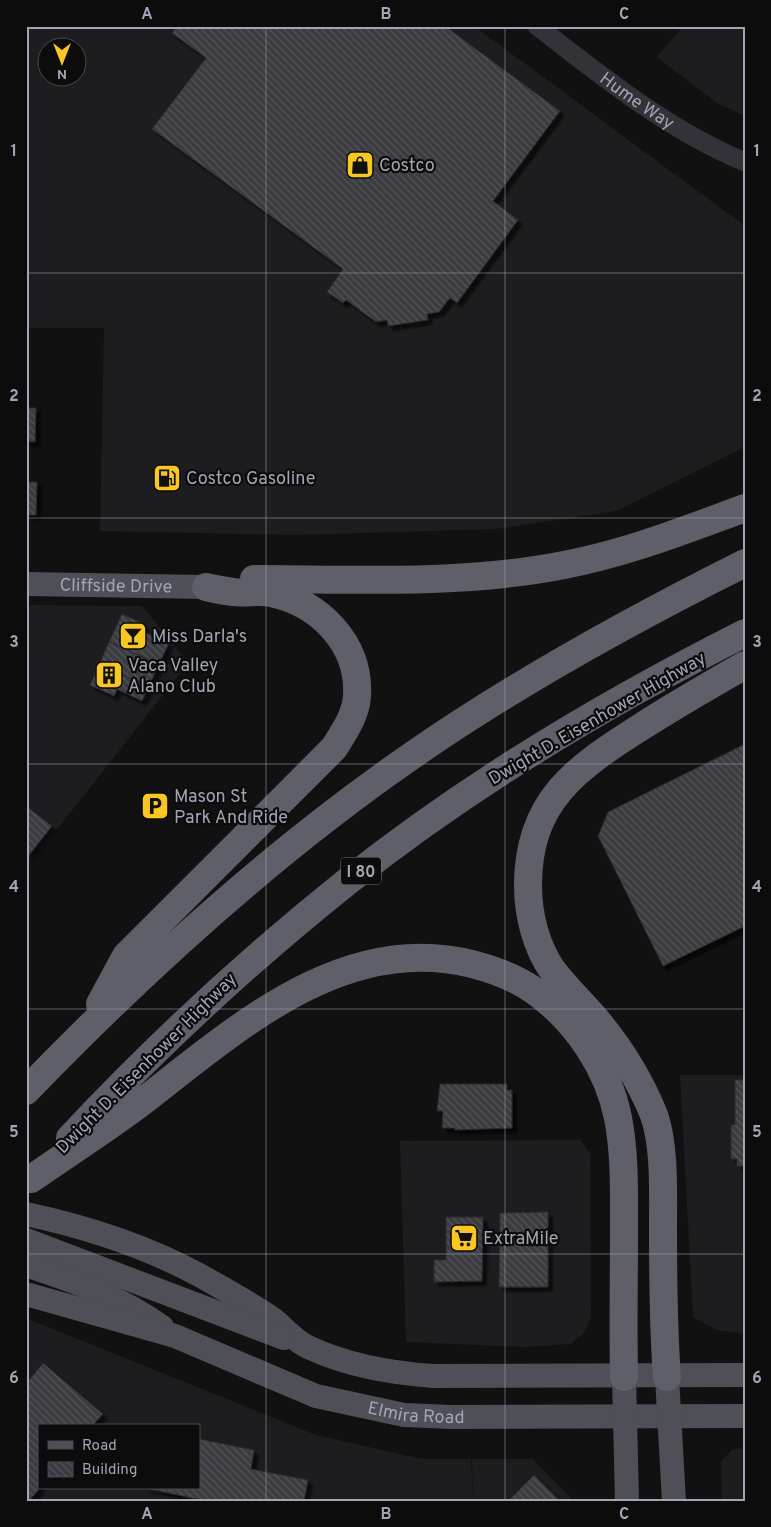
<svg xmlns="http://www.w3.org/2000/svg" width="771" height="1527" font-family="Overpass,sans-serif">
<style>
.built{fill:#1d1d1f;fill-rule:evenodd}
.building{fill:url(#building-back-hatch);stroke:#2b2b2f;filter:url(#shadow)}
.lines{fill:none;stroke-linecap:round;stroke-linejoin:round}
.minor{stroke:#323238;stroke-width:19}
.major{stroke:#4e4f57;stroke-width:24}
.highway{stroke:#5e5f69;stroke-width:28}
.grid{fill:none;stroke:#a1a5b4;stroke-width:1;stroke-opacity:0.55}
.labels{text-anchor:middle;stroke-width:4.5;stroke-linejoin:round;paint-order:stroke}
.shield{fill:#0c0c0d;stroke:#747782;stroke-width:1}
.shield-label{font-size:16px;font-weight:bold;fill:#a1a5b4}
.street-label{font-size:18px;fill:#a1a5b4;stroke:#0c0c0d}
.poi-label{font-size:18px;fill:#a1a5b4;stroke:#0c0c0d;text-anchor:start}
.neatline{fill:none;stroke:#a1a5b4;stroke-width:2}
.grid-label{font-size:16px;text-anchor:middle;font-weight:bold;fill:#a1a5b4}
</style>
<defs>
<pattern id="building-back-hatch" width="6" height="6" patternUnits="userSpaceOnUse" patternTransform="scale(1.25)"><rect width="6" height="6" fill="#3a3b40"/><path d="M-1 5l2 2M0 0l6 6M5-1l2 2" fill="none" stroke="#535459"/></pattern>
<filter id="shadow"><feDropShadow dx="4.5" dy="4.5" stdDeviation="1" flood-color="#0009"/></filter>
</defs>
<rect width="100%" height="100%" fill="#111112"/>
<g class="built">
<path d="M26 26H474L745 226V447L616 511 496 529 297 535 100 531 104 328H26ZM48 48H78V78H48Z"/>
<polygon points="683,26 745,26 745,116 717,103 657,57"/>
<polygon points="26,605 142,606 188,663 26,869"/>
<polygon points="680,1075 745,1075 745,1334 717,1330 693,1317"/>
<polygon points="580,1140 590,1153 591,1318 585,1332 571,1344 524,1347 406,1342 400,1141"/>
<path d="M28 1319 316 1435 422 1459H471L473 1501H26ZM39 1426H199V1488H39Z"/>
<polygon points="745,1448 745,1501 722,1501 721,1461 733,1449"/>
<polygon points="472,1459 533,1459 574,1501 473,1501"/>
</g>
<g class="building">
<polygon points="177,26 445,26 560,111 493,201 518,220 457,303 450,298 439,312 427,314 428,320 388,326 387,320 376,322 346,300 343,303 327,292 343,269 152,129 206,58 172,33"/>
<polygon points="26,408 36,408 35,442 26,441"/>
<polygon points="26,482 37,482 36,515 26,515"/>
<polygon points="122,614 144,624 142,631 169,643 159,664 109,642"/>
<polygon points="109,642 159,664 149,686 99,665"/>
<polygon points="99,665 149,686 142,701 117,689 114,696 90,685"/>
<polygon points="745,744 745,926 663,966 598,836 608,812"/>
<polygon points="26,806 52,826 26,859"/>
<polygon points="735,1080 745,1080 745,1166 737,1166 737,1159 731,1159 731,1125 735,1125"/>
<polygon points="440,1084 507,1084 507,1090 512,1090 512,1128 455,1130 455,1128 442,1128 443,1111 437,1111"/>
<polygon points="548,1212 548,1287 499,1287 500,1213"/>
<polygon points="446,1217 483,1217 482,1281 434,1282 434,1260 446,1260"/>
<polygon points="43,1363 103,1414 92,1426 39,1426 40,1488 29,1501 26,1501 26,1384"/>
<polygon points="199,1439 254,1450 251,1469 308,1480 304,1501 206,1501 145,1488 199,1488"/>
<polygon points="534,1475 560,1501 508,1501"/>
</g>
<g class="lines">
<path class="minor" id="s1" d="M537 26C602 76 669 131 745 162"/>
<g class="major">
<path id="s2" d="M26 584 206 587"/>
<path d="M26 1214C87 1227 146 1246 201 1276 224 1289 248 1302 270 1317 283 1326 294 1341 308 1347 348 1366 391 1373 433 1376L745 1375"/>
<polyline points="26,1240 284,1338"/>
<path d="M26 1265C74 1281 121 1297 162 1327"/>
<path id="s3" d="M26 1294 175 1336 316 1396 404 1415 452 1417 745 1416"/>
<polyline points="624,1377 627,1501"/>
<polyline points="667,1377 674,1501"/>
</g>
<g class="highway">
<path d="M254 579C357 579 463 585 564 565 627 553 685 530 745 508"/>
<path d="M100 1004 126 956 334 748C344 732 356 715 357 696 360 644 320 603 271 593 259 590 245 594 233 592 224 591 215 589 206 587"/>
<path d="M26 1091C144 969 270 854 410 757 516 683 629 621 745 563"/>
<path d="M70 1138C157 1045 249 960 348 881 470 784 606 703 745 633"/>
<path d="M31 1179C67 1154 103 1131 138 1105 234 1031 342 931 472 964 495 970 517 978 536 992 577 1022 608 1068 618 1118 625 1154 624 1191 624 1228 624 1277 623 1327 624 1377"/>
<path d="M667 1377C663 1326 663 1276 663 1226 663 1193 665 1146 654 1115 639 1078 619 1046 593 1016 580 1001 565 987 553 971 536 947 528 915 528 885 528 801 576 768 641 727 675 705 710 685 745 665"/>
</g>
</g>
<path class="grid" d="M266 26V1501M505 26V1501M26 273H745M26 518H745M26 764H745M26 1009H745M26 1254H745"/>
<defs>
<g id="shop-square" transform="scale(1.4375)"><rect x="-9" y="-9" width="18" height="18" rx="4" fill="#fac722" stroke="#0c0c0d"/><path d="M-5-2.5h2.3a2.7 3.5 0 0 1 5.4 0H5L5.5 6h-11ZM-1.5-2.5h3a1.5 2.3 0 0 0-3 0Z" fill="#111"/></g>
<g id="fuel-square" transform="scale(1.4375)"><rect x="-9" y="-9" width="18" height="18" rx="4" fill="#fac722" stroke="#0c0c0d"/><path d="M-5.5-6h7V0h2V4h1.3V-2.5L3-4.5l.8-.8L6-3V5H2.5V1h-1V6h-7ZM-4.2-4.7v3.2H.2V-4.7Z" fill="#111"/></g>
<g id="bar-square" transform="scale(1.4375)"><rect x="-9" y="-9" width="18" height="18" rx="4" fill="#fac722" stroke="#0c0c0d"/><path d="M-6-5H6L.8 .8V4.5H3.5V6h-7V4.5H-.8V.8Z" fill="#111"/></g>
<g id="building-square" transform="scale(1.4375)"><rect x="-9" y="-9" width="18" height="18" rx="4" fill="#fac722" stroke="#0c0c0d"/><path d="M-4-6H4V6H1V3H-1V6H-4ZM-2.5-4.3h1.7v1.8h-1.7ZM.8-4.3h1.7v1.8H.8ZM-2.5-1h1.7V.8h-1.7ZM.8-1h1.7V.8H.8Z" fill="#111"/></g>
<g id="parking-square" transform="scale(1.4375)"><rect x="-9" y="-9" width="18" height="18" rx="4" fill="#fac722" stroke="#0c0c0d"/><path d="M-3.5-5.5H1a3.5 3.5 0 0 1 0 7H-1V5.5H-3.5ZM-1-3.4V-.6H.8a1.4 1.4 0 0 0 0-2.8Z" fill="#111"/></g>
<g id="supermarket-square" transform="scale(1.4375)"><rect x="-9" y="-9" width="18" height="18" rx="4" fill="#fac722" stroke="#0c0c0d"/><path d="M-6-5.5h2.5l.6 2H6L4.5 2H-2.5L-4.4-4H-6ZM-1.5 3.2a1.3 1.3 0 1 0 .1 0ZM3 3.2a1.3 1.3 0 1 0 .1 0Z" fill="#111"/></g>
</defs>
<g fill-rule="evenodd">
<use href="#shop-square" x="360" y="165"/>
<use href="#fuel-square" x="167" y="478"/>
<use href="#bar-square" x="133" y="636"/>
<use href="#building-square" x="109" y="675"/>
<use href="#parking-square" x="155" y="806"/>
<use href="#supermarket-square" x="464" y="1238"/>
</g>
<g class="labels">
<rect class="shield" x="341" y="857.5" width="40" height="27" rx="4"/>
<g class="shield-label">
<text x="361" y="877">I 80</text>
</g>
<g class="street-label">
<text dy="6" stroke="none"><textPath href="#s1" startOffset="125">Hume Way</textPath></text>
<text dy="6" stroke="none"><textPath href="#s2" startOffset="90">Cliffside Drive</textPath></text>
<text transform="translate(597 718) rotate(-30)" y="6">Dwight D. Eisenhower Highway</text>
<text transform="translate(146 1063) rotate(-45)" y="6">Dwight D. Eisenhower Highway</text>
<text dy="6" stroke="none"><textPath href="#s3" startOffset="410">Elmira Road</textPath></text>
</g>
<g class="poi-label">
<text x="379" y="171">Costco</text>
<text x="186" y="484">Costco Gasoline</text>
<text x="152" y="642">Miss Darla's</text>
<text x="128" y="671">Vaca Valley<tspan x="128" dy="21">Alano Club</tspan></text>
<text x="174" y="802">Mason St<tspan x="174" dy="21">Park And Ride</tspan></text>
<text x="483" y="1244">ExtraMile</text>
</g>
</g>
<rect width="771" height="1527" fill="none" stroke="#0c0c0d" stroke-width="55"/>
<rect x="38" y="1424" width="162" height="65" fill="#0c0c0d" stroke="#484950"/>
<rect x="48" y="1441" width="25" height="8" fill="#4e4f57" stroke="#484950"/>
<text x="82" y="1450" font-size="15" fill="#a1a5b4">Road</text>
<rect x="48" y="1462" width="25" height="15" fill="url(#building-back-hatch)" stroke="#484950"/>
<text x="82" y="1474" font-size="15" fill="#a1a5b4">Building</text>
<g transform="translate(62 62) rotate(180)"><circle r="24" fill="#0c0c0d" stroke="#484950"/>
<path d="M0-4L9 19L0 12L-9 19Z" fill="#fac722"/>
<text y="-8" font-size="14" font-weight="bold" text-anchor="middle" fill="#a1a5b4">N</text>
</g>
<rect x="28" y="28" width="716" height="1472" class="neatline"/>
<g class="grid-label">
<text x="147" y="19">A</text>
<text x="386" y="19">B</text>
<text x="624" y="19">C</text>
<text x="14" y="156">1</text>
<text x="757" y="156">1</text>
<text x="14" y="401">2</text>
<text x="757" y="401">2</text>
<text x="14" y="647">3</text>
<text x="757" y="647">3</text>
<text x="14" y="892">4</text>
<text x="757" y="892">4</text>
<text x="14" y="1137">5</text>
<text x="757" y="1137">5</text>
<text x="14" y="1383">6</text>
<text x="757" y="1383">6</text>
<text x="147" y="1519">A</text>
<text x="386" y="1519">B</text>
<text x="624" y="1519">C</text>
</g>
</svg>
